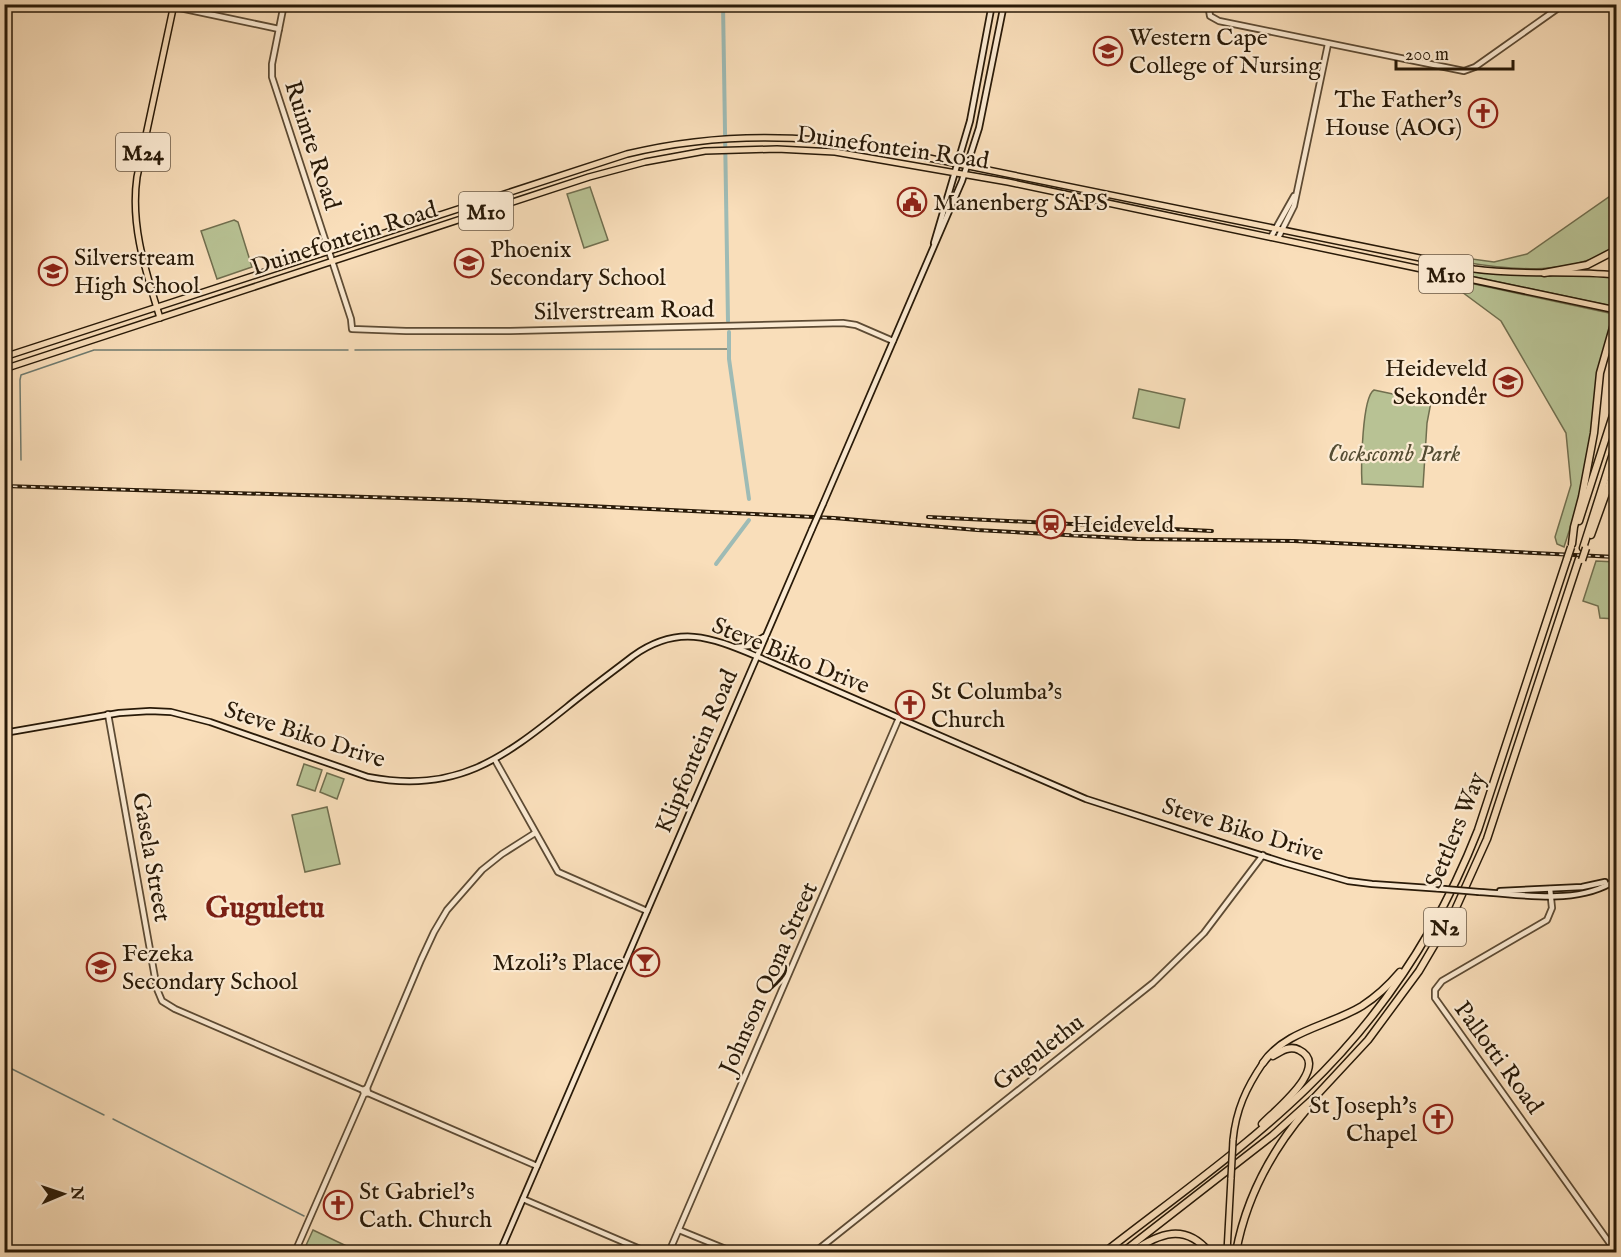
<svg xmlns="http://www.w3.org/2000/svg" width="1621" height="1257" font-family="'IM FELL English',serif">
<style>
.green{fill:#b8c294;stroke:#706e4e;stroke-width:1.5}
.lines{fill:none;stroke-linecap:round;stroke-linejoin:round}
.stream{stroke:#6f7b70;stroke-width:1.5}
.canal{stroke:#9ebbb5;stroke-width:4}
.tertiary-casing{stroke:#5d4b34;stroke-width:8}
.secondary-casing{stroke:#291a08;stroke-width:8}
.primary-casing{stroke:#291a08;stroke-width:8}
.motorway-casing{stroke:#291a08;stroke-width:9}
.tertiary{stroke:#fbead2;stroke-width:4.5}
.secondary{stroke:#fbead2;stroke-width:4.5}
.primary{stroke:#f9deba;stroke-width:5}
.motorway{stroke:#f9deba;stroke-width:6}
.rail-casing{stroke:#291a08;stroke-width:4}
.rail{stroke:#fbead2;stroke-width:1.5;stroke-dasharray:4.5;stroke-linecap:butt}
.secondary-bridge-casing{stroke:#291a08;stroke-width:8;stroke-linecap:butt}
.primary-bridge-casing{stroke:#291a08;stroke-width:8;stroke-linecap:butt}
.motorway-bridge-casing{stroke:#291a08;stroke-width:9;stroke-linecap:butt}
.secondary-bridge{stroke:#fbead2;stroke-width:4.5}
.primary-bridge{stroke:#f9deba;stroke-width:5}
.motorway-bridge{stroke:#f9deba;stroke-width:6}
.labels{text-anchor:middle;stroke-width:4.5;stroke-linejoin:round;paint-order:stroke}
.shield{fill:#fbead2;stroke:#685845;stroke-width:1.5}
.shield-label{font-size:22px;font-weight:bold;fill:#291a08}
.poi-label{font-size:24px;fill:#291a08;stroke:#fbead2;text-anchor:start}
.street-label{font-size:24px;fill:#291a08;stroke:#fbead2}
.park-label{font-size:24px;font-style:italic;fill:#544c32;stroke:#fbead2}
.district-label{font-size:30px;font-weight:bold;fill:#7a1f14;stroke:#fbead2}
</style>
<rect width="100%" height="100%" fill="#f9deba"/>
<filter id="stains"><feTurbulence type="fractalNoise" baseFrequency=".00333" numOctaves="4"/><feColorMatrix values="0 0 0 0 .2 0 0 0 0 .09 0 0 0 0 .02 0 0 0 .5 -.17"/></filter>
<radialGradient id="worn" r=".72"><stop offset=".6" stop-color="#630" stop-opacity="0"/><stop offset="1" stop-color="#630" stop-opacity=".3"/></radialGradient>
<g class="green">
<polygon points="590,187 608,240 584,248 567,194"/>
<path d="M1616 192V247C1573 275 1514 271 1464 262L1465 258 1494 262 1527 254Z"/>
<polygon points="234,220 238,222 252,267 217,279 201,231"/>
<path d="M1467 271C1517 278 1566 274 1616 277V305H1607L1466 275Z"/>
<polygon points="1465,282 1609,313 1612,315 1611,325 1597,375 1590,443 1579,500 1564,547 1557,544 1555,537 1571,485 1566,433 1501,321 1462,292"/>
<polygon points="1139,389 1185,399 1179,428 1133,418"/>
<path d="M1374 390 1431 402 1427 423 1423 487 1362 484C1361 467 1362 397 1374 390Z"/>
<polygon points="1596,561 1616,562 1616,619 1600,618 1598,606 1583,601"/>
<polygon points="304,764 322,770 315,791 297,785"/>
<polygon points="327,773 344,779 337,799 320,792"/>
<polygon points="327,807 340,864 305,872 292,815"/>
<polygon points="313,1230 359,1252 303,1252"/>
</g>
<g class="lines">
<g class="stream">
<polyline points="355,350 728,349"/>
<polyline points="21,460 20,380 21,375 94,350 348,350"/>
<polyline points="4,1065 104,1115"/>
<polyline points="113,1119 304,1216"/>
</g>
<g class="canal">
<polyline points="723,4 728,321"/>
<polyline points="729,332 729,359 749,499"/>
<polyline points="716,564 749,520"/>
</g>
<g class="tertiary-casing">
<g id="tertiary">
<polyline points="161,4 279,29"/>
<polyline points="284,4 272,64 272,77 351,319 352,329 406,331 510,331 843,323 856,325 893,341"/>
<polyline points="1208,4 1210,16 1219,21 1464,71 1475,67 1564,4"/>
<polyline points="4,6 25,4"/>
<polyline points="1271,237 1294,196"/>
<polyline points="1278,238 1294,206 1328,44"/>
<polyline points="108,714 157,989 162,1001 175,1009 363,1090"/>
<polyline points="495,760 558,872 647,911"/>
<polyline points="1550,889 1552,908 1547,920 1442,981 1435,990 1435,998 1616,1252"/>
<polyline points="367,1088 421,960 434,932 447,910 482,870 502,854 535,833"/>
<polyline points="368,1093 537,1166"/>
<polyline points="523,1199 647,1252"/>
<polyline points="679,1230 733,1252"/>
<polyline points="295,1252 364,1094 368,1093 367,1088 363,1090 364,1094"/>
<polyline points="669,1252 899,718"/>
<polyline points="815,1252 1153,983 1204,933 1263,855"/>
</g>
</g>
<g class="secondary-casing">
<g id="secondary">
<polyline points="934,243 970,121 992,4"/>
<polyline points="823,504 962,181 979,128 1004,4"/>
<polyline points="736,647 749,646 764,637"/>
<path d="M4 733 119 713 150 711 171 712 210 722 368 777C456 794 502 759 567 707 589 689 611 673 633 656 678 624 710 637 756 656L1086 799 1285 863 1348 881 1372 884 1444 889"/>
<polyline points="1500,891 1582,887 1605,882"/>
<path d="M1479 892C1522 894 1577 906 1616 880"/>
<polyline points="500,1252 812,529"/>
</g>
</g>
<g class="primary-casing">
<g id="primary">
<path d="M160 318C146 272 130 226 137 177L174 4"/>
<path d="M4 357 627 154C709 134 791 133 875 147L1474 269C1522 276 1569 270 1616 275"/>
<polyline points="4,369 589,177 645,162 705,151 777,149 835,152 1008,182 1616,310"/>
<path d="M1233 1140C1236 1110 1246 1088 1263 1063"/>
<polyline points="1227,1252 1231,1178"/>
</g>
</g>
<g class="motorway-casing">
<g id="motorway">
<polyline points="1544,273 1587,265 1616,250"/>
<polyline points="1579,521 1616,406"/>
<polyline points="1591,535 1616,465"/>
<polyline points="1572,544 1574,527 1582,497 1594,433 1600,373 1616,317"/>
<polyline points="1583,548 1616,444"/>
<path d="M1263 1063C1286 1030 1329 1026 1362 1006 1376 997 1389 985 1400 972"/>
<path d="M1262 1124C1274 1111 1332 1066 1299 1050 1290 1045 1281 1051 1273 1056"/>
<path d="M1105 1252C1173 1199 1244 1149 1306 1089 1382 1016 1440 927 1478 830L1567 559"/>
<polyline points="1123,1252 1273,1135 1315,1097 1368,1040 1419,971 1455,910 1487,839 1579,559"/>
<path d="M1132 1252C1159 1233 1185 1223 1209 1252"/>
<path d="M1236 1252C1246 1198 1271 1151 1307 1109"/>
</g>
</g>
<use href="#tertiary" class="tertiary"/>
<use href="#secondary" class="secondary"/>
<use href="#primary" class="primary"/>
<use href="#motorway" class="motorway"/>
<g class="rail-casing">
<g id="rail">
<polyline points="4,486 465,500 834,518 977,530 1138,539 1294,541 1616,557"/>
<polyline points="928,517 1212,531"/>
</g>
</g>
<use href="#rail" class="rail"/>
<g class="secondary-bridge-casing">
<g id="secondary-bridge">
<polyline points="812,529 823,504"/>
<polyline points="1444,889 1479,892"/>
</g>
</g>
<g class="primary-bridge-casing">
<polyline id="primary-bridge" points="1231,1178 1233,1140"/>
</g>
<g class="motorway-bridge-casing">
<g id="motorway-bridge">
<polyline points="1567,559 1571,547"/>
<polyline points="1582,560 1586,548"/>
</g>
</g>
<use href="#secondary-bridge" class="secondary-bridge"/>
<use href="#primary-bridge" class="primary-bridge"/>
<use href="#motorway-bridge" class="motorway-bridge"/>
</g>
<defs>
<g id="university-ring" transform="scale(1.5)"><circle r="9.5" fill="#fbead2" stroke="#8f2418" stroke-width="1.5"/><path d="M0-5L7-2L0 1L-7-2ZM-4 1L0 2.5L4 1V4Q0 6-4 4Z" fill="#8f2418"/></g>
<g id="church-ring" transform="scale(1.5)"><circle r="9.5" fill="#fbead2" stroke="#8f2418" stroke-width="1.5"/><path d="M-1.2-6h2.4v3.5h3.3v2.4h-3.3V6h-2.4V-.1h-3.3v-2.4h3.3Z" fill="#8f2418"/></g>
<g id="civic-ring" transform="scale(1.5)"><circle r="9.5" fill="#fbead2" stroke="#8f2418" stroke-width="1.5"/><path d="M-.6-6.5H3V-4.5H.6V-3L4-1V1h2V6H-6V1h2V-1L-.6-3ZM-1.2 2.5V6h2.4V2.5Z" fill="#8f2418"/></g>
<g id="school-ring" transform="scale(1.5)"><circle r="9.5" fill="#fbead2" stroke="#8f2418" stroke-width="1.5"/><path d="M0-5L7-2L0 1L-7-2ZM-4 1L0 2.5L4 1V4Q0 6-4 4Z" fill="#8f2418"/></g>
<g id="station-ring" transform="scale(1.5)"><circle r="9.5" fill="#fbead2" stroke="#8f2418" stroke-width="1.5"/><path d="M-3-6H3Q5-6 5-4V2Q5 4 3 4L4.5 6H3L1.5 4h-3L-3 6H-4.5L-3 4Q-5 4-5 2V-4Q-5-6-3-6ZM-3.5-4v3h7v-3ZM-3.5 1v1.5H-2V1ZM2 1v1.5H3.5V1Z" fill="#8f2418"/></g>
<g id="bar-ring" transform="scale(1.5)"><circle r="9.5" fill="#fbead2" stroke="#8f2418" stroke-width="1.5"/><path d="M-6-5H6L.8 .8V4.5H3.5V6h-7V4.5H-.8V.8Z" fill="#8f2418"/></g>
</defs>
<g fill-rule="evenodd">
<use href="#university-ring" x="1108" y="51"/>
<use href="#church-ring" x="1483" y="113"/>
<use href="#civic-ring" x="912" y="202"/>
<use href="#school-ring" x="469" y="263"/>
<use href="#school-ring" x="53" y="271"/>
<use href="#school-ring" x="1508" y="382"/>
<use href="#station-ring" x="1051" y="524"/>
<use href="#church-ring" x="910" y="705"/>
<use href="#bar-ring" x="645" y="962"/>
<use href="#school-ring" x="101" y="967"/>
<use href="#church-ring" x="1438" y="1119"/>
<use href="#church-ring" x="338" y="1205"/>
</g>
<g class="labels">
<g class="shield">
<rect x="116" y="133" width="54" height="38" rx="4.5"/>
<rect x="459" y="192" width="54" height="38" rx="4.5"/>
<rect x="1419" y="255" width="54" height="38" rx="4.5"/>
<rect x="1424" y="908" width="42" height="38" rx="4.5"/>
</g>
<g class="shield-label">
<text x="143" y="160">M24</text>
<text x="486" y="219">M10</text>
<text x="1446" y="282">M10</text>
<text x="1445" y="935">N2</text>
</g>
<g class="poi-label">
<text x="1129" y="45">Western Cape<tspan x="1129" dy="28">College of Nursing</tspan></text>
<text x="1462" y="107" text-anchor="end">The Father's<tspan x="1462" dy="28">House (AOG)</tspan></text>
<text x="933" y="210">Manenberg SAPS</text>
<text x="490" y="257">Phoenix<tspan x="490" dy="28">Secondary School</tspan></text>
<text x="74" y="265">Silverstream<tspan x="74" dy="28">High School</tspan></text>
<text x="1487" y="376" text-anchor="end">Heideveld<tspan x="1487" dy="28">Sekondêr</tspan></text>
<text x="1072" y="532">Heideveld</text>
<text x="931" y="699">St Columba's<tspan x="931" dy="28">Church</tspan></text>
<text x="122" y="961">Fezeka<tspan x="122" dy="28">Secondary School</tspan></text>
<text x="624" y="970" text-anchor="end">Mzoli's Place</text>
<text x="1417" y="1113" text-anchor="end">St Joseph's<tspan x="1417" dy="28">Chapel</tspan></text>
<text x="359" y="1199">St Gabriel's<tspan x="359" dy="28">Cath. Church</tspan></text>
</g>
<g class="street-label">
<text transform="translate(313 145) rotate(72)" y="8">Ruimte Road</text>
<text transform="translate(893 147) rotate(8)" y="8">Duinefontein Road</text>
<text transform="translate(344 238) rotate(-18)" y="8">Duinefontein Road</text>
<text transform="translate(624 310) rotate(-1)" y="8">Silverstream Road</text>
<text transform="translate(791 655) rotate(22)" y="8">Steve Biko Drive</text>
<text transform="translate(305 734) rotate(18)" y="8">Steve Biko Drive</text>
<text transform="translate(696 751) rotate(-67)" y="8">Klipfontein Road</text>
<text transform="translate(1243 829) rotate(17)" y="8">Steve Biko Drive</text>
<text transform="translate(1455 830) rotate(-68)" y="8">Settlers Way</text>
<text transform="translate(152 857) rotate(80)" y="8">Gasela Street</text>
<text transform="translate(768 978) rotate(-66)" y="8">Johnson Qona Street</text>
<text transform="translate(1038 1052) rotate(-38)" y="8">Gugulethu</text>
<text transform="translate(1499 1057) rotate(54)" y="8">Pallotti Road</text>
</g>
<g class="park-label">
<text x="1394" y="461">Cockscomb Park</text>
</g>
<g class="district-label">
<text x="265" y="917">Guguletu</text>
</g>
</g>
<rect width="1621" height="1257" fill="none" stroke="#f9deba" stroke-width="24"/>
<rect x="6" y="6" width="1609" height="1245" fill="none" stroke="#291a08" stroke-width="3"/>
<rect x="12" y="12" width="1597" height="1233" fill="none" stroke="#291a08" stroke-width="1.5"/>
<g transform="translate(63 1194) rotate(88)" stroke="#fbead2" stroke-width="4.5" paint-order="stroke">
<path d="M0-4.5L10 22L0 15L-10 22Z" fill="#291a08"/>
<text y="-9" font-size="16" font-weight="bold" text-anchor="middle" fill="#291a08">N</text>
</g>
<path d="M1396 60v9h117v-9" fill="none" stroke="#291a08" stroke-width="3"/>
<text x="1405" y="60" font-size="18" fill="#291a08" stroke="#fbead2" stroke-width="4.5" paint-order="stroke">200 m</text>
<rect width="100%" height="100%" filter="url(#stains)"/>
<rect width="100%" height="100%" fill="url(#worn)"/>
</svg>
